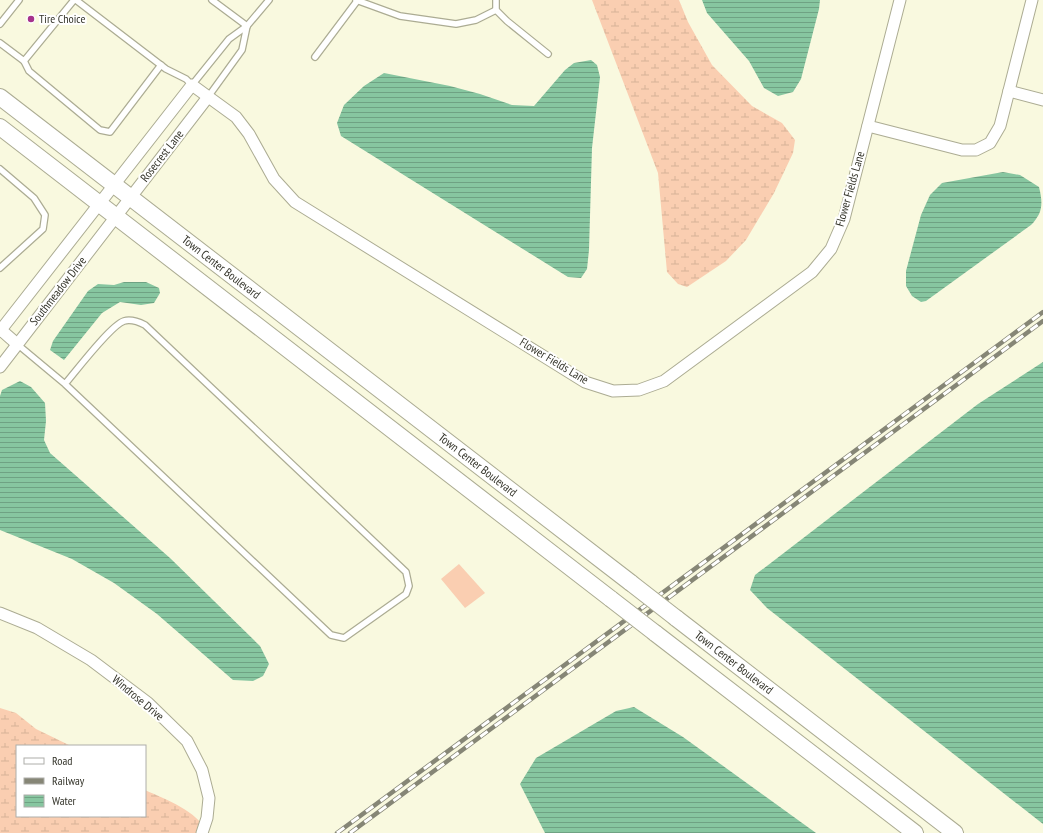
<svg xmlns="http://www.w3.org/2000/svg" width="1043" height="833" font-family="'PT Sans Narrow',sans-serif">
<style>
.grass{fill:#faceb1}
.wetland{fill:url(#wetland-marsh)}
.water{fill:url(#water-rules)}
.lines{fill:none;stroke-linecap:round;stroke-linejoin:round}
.service-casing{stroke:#acac93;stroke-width:8}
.minor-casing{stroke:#acac93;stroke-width:13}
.secondary-casing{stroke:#acac93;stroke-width:18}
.service{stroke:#fff;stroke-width:5.5}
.minor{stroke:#fff;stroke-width:11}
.secondary{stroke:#fff;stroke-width:16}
.rail-casing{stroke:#868676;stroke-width:4.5}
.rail{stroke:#fff;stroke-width:3;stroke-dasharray:9;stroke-linecap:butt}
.secondary-bridge-casing{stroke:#acac93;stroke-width:18;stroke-linecap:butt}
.secondary-bridge{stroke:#fff;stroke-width:16}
.poi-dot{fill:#a6328c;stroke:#fff;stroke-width:1.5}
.labels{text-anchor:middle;stroke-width:4;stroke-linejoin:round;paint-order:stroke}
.poi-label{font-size:12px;fill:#34342a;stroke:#fff;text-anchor:start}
.street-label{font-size:12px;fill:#34342a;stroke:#fff}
</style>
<defs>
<pattern id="wetland-marsh" width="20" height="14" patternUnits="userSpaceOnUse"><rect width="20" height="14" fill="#faceb1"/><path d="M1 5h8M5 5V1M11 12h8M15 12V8" fill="none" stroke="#d7b298"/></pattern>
<pattern id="water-rules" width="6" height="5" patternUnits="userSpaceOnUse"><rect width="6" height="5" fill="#87c6a0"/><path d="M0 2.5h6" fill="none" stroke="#6fa283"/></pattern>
</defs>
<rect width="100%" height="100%" fill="#f9f9df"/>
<polygon class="grass" points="459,564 485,593 465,608 441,579"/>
<g class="wetland">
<polygon points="592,0 679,0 688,22 712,65 752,106 782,123 795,140 793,153 774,193 746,240 726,261 687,287 678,284 667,272 658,173"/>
<path d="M0 708 16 713 36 729 71 746H17V816H145V790C167 800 196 810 208 833H0Z"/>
</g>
<g class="water">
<polygon points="702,0 820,0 819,9 801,79 793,92 778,96 764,88 749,61 707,13"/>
<polygon points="591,60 597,65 600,77 592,148 589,250 587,269 581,278 568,277 341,136 337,123 344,105 364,86 384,73 450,86 480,94 512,105 534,106 565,70 574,63"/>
<path d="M1003 172 1020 175 1039 187C1043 203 1043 213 1031 225L926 301 921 302 912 296 906 286V271L921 215 930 195 942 183Z"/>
<polygon points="124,282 146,282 159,288 160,293 154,303 141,305 120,302 102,313 64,360 50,350 53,341 88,291 98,284 114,285"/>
<polygon points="1043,362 1043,824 767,608 750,590 755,575 978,404"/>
<polygon points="20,381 31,387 45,403 46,421 44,440 50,453 170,558 260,646 269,664 263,676 253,681 233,680 157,614 114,583 72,559 0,530 0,396 2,390"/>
<polygon points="634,707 683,737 816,833 545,833 520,784 536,758 616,711"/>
</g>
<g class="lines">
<g class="service-casing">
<g id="service">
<polyline points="76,0 166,69 186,79 192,85 229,39 247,26 269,0"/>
<polyline points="212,0 247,26"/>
<polyline points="356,0 400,16 456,24 476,20 496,10"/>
<polyline points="496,0 496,10 507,21 548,54"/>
<polyline points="0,24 19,0"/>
<polyline points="0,43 24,61 74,0"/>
<polyline points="315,57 357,1"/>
<polyline points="24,61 29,71 100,130 110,132 161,65"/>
<polyline points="208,97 242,50 247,26"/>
<polyline points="0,169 34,198 45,215 43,229 0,268"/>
<path d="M17 344 65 384 331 635 344 638 406 594 409 586 406 572 145 325C139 322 131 319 124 321 111 325 76 371 65 384"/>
</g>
</g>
<g class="minor-casing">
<g id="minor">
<polyline points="1009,91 1043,100"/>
<polyline points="868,126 962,150 976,150 990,143 1000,126 1032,0"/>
<polyline points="1,330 17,344"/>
<polyline points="0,331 192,85 236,117 249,134 274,179 295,202 585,382 613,391 639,390 664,381 812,272 831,249 844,219 900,0"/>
<polyline points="0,367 208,97"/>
<polyline points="0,613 37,628 91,660 148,703 187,741 202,770 209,798 207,818 202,833"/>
</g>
</g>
<g class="secondary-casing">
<g id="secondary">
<path id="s1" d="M0 97 631 583"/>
<polyline points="0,127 611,599"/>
<path id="s2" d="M676 618 955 833"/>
<polyline points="655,633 915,833"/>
</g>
</g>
<use href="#service" class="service"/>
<use href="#minor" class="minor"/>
<use href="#secondary" class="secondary"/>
<g class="rail-casing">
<g id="rail">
<polyline points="337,833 1043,312"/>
<polyline points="350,833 1043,321"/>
</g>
</g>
<use href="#rail" class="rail"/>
<g class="secondary-bridge-casing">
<g id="secondary-bridge">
<polyline points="631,583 676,618"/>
<polyline points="611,599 655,633"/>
</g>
</g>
<use href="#secondary-bridge" class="secondary-bridge"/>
</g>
<circle class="poi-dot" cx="31" cy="19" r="4"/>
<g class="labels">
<g class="poi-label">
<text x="39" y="23">Tire Choice</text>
</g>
<g class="street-label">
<text transform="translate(162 156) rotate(-52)" y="4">Rosecrest Lane</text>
<text transform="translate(850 189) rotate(-74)" y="4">Flower Fields Lane</text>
<text dy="4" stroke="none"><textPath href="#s1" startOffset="279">Town Center Boulevard</textPath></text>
<text transform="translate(58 291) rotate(-52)" y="4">Southmeadow Drive</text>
<text transform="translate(554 361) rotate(31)" y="4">Flower Fields Lane</text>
<text dy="4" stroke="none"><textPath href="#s1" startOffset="603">Town Center Boulevard</textPath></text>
<text dy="4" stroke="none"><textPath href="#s2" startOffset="73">Town Center Boulevard</textPath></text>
<text transform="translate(138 698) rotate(40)" y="4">Windrose Drive</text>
</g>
</g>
<rect x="16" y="745" width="130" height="72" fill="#ffffff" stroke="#aeaeaa"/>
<rect x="24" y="758" width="20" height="6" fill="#ffffff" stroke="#aeaeaa"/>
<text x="52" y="765" font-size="12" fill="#34342a">Road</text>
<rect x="24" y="778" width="20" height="6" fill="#868676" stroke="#aeaeaa"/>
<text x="52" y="785" font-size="12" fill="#34342a">Railway</text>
<rect x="24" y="795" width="20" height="12" fill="url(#water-rules)" stroke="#aeaeaa"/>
<text x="52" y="805" font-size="12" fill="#34342a">Water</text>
</svg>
